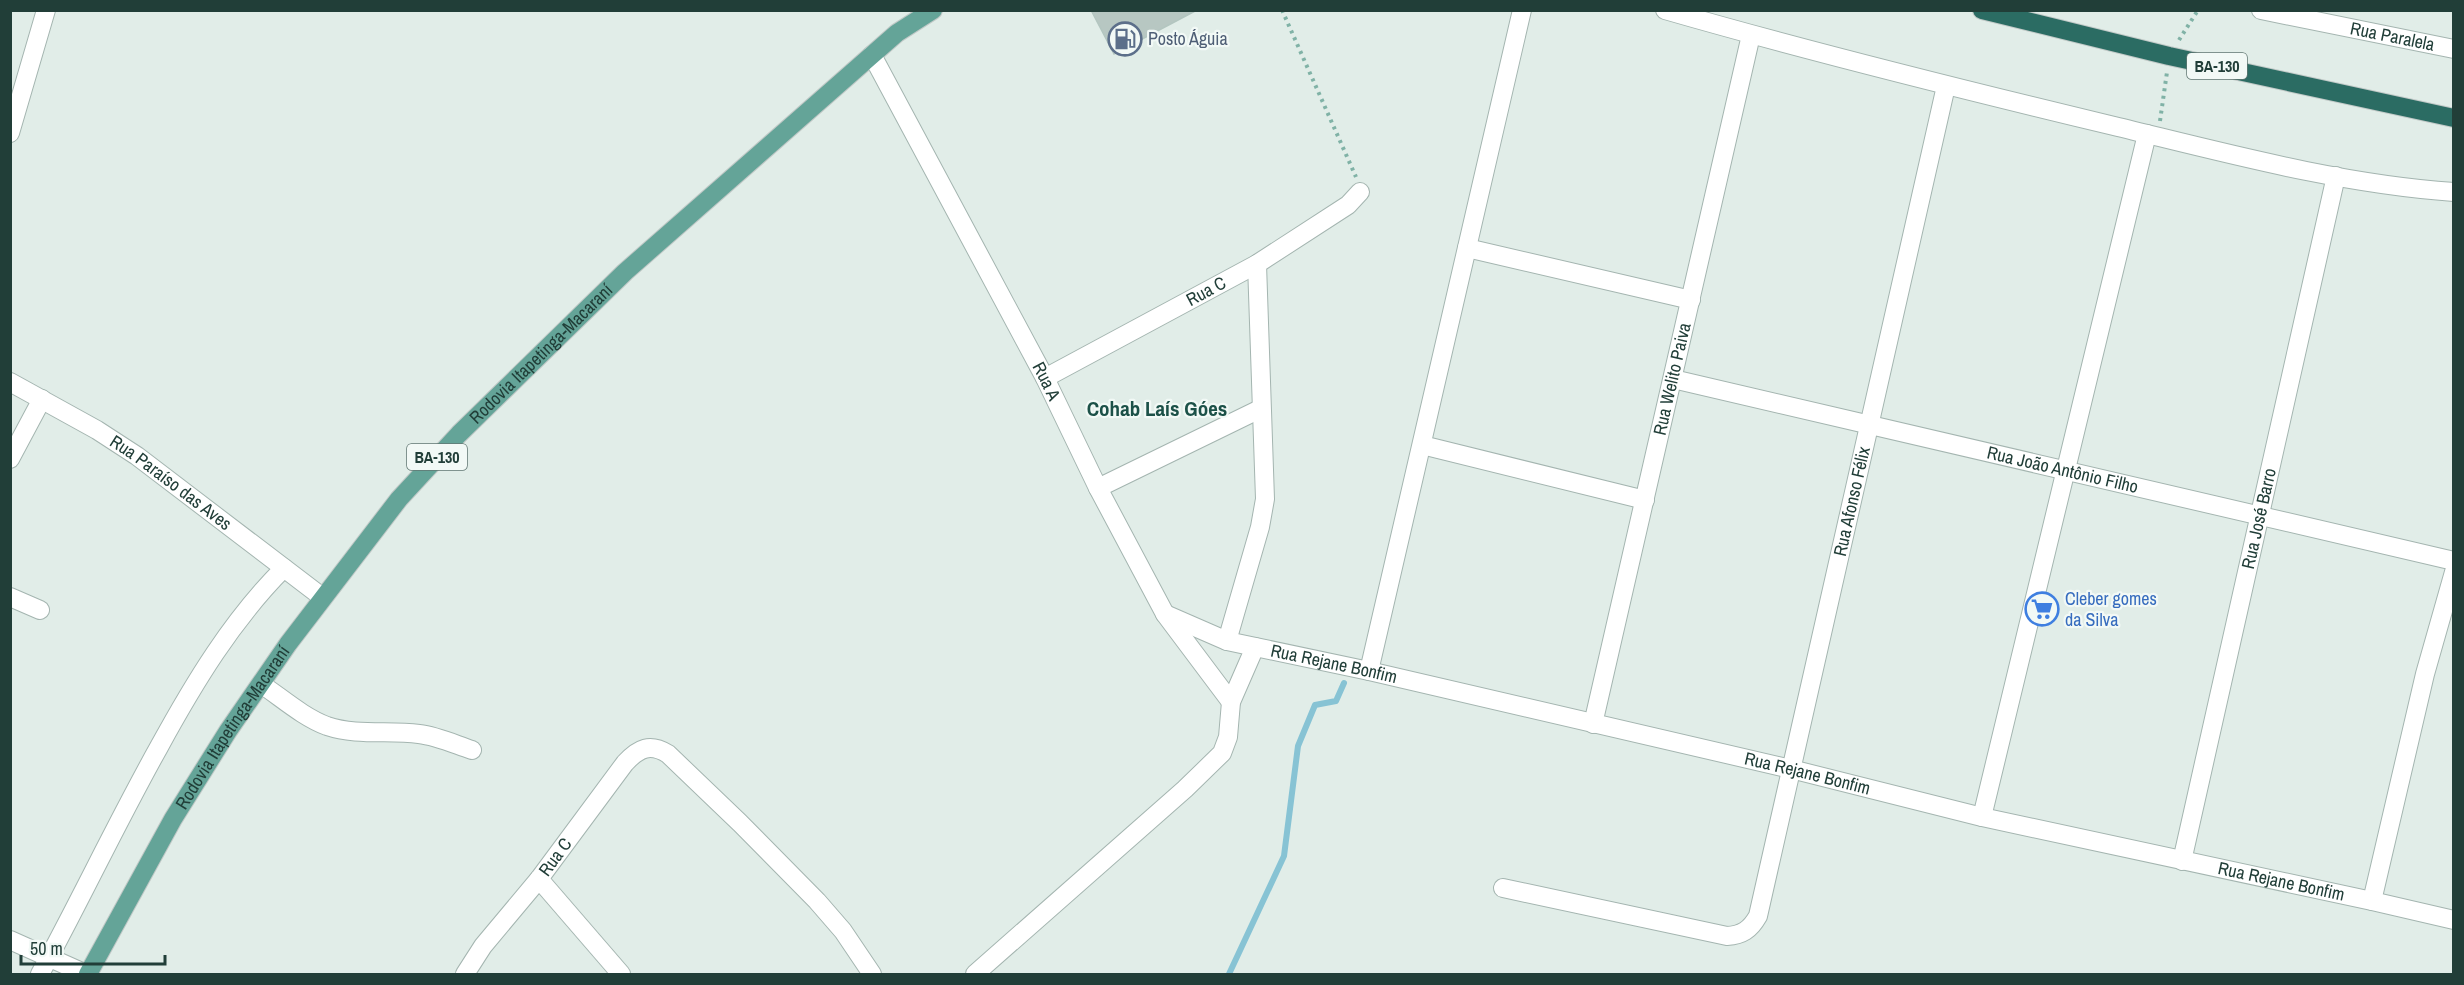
<svg xmlns="http://www.w3.org/2000/svg" width="2464" height="985" font-family="'Archivo Narrow',sans-serif">
<style>
.lines{fill:none;stroke-linecap:round;stroke-linejoin:round}
.stream{stroke:#87c3d4;stroke-width:6}
.building{fill:#b7c7c2;stroke:#b3c6c0;stroke-width:1.5}
.minor-casing{stroke:#a4b5b0;stroke-width:20}
.major-casing{stroke:#c1c9c7;stroke-width:20}
.highway-casing{stroke:#c1c9c7;stroke-width:20}
.path{stroke:#80b2a6;stroke-width:4;stroke-dasharray:3 4.5;stroke-linecap:butt}
.minor{stroke:#fff;stroke-width:18}
.major{stroke:#64a498;stroke-width:18}
.highway{stroke:#2b6c63;stroke-width:18}
.labels{text-anchor:middle;stroke-width:4.5;stroke-linejoin:round;paint-order:stroke}
.shield{fill:#f2f9f6;stroke:#607671;stroke-width:1.5}
.shield-label{font-size:16px;font-weight:bold;fill:#213e38}
.street-label{font-size:18px;fill:#213e38;stroke:#f2f9f6}
.service-label{font-size:18px;fill:#4e5e75;stroke:#f2f9f6;text-anchor:start}
.shop-label{font-size:18px;fill:#366cbe;stroke:#f2f9f6;text-anchor:start}
.quarter-label{font-size:21px;font-weight:bold;fill:#1c5148;stroke:#f2f9f6}
</style>
<rect width="100%" height="100%" fill="#e1ede8"/>
<g class="lines">
<polyline class="stream" points="1229,974 1284,856 1298,746 1315,705 1336,701 1344,683"/>
</g>
<polygon class="building" points="1091,10 1197,10 1114,54"/>
<g class="lines">
<g class="minor-casing">
<g id="minor">
<path d="M1665 10C1814 53 1964 90 2114 126 2226 153 2339 184 2454 192"/>
<path id="s1" d="M2261 10 2454 49"/>
<path id="s2" d="M872 55 1045 378 1098 488 1165 614 1231 702"/>
<polyline points="10,133 46,10"/>
<polyline points="1467,248 1691,300"/>
<path id="s3" d="M1045 378 1257 264 1348 205 1360 192"/>
<path id="s4" d="M1673 379 2454 561"/>
<path id="s5" d="M10 382 97 430 137 456 322 597"/>
<polyline points="1422,445 1645,500"/>
<polyline points="10,459 42,399"/>
<polyline points="1098,488 1260,409"/>
<polyline points="10,597 40,610"/>
<path id="s6" d="M1165 614 1227 641 1369 671 1791 769 1982 817 2372 901 2454 920"/>
<polyline points="1227,641 1260,527 1265,499 1257,264"/>
<polyline points="1369,671 1522,10"/>
<path d="M261 684C282 698 303 717 327 726 357 736 389 730 419 734 437 736 454 744 472 750"/>
<path id="s7" d="M1593 724 1751 35"/>
<polyline points="1982,817 2147,134"/>
<path id="s8" d="M2182 861 2336 176"/>
<polyline points="539,879 621,974"/>
<path id="s9" d="M1503 888 1727 936C1742 935 1750 930 1758 916L1946 86"/>
<polyline points="2372,901 2425,674 2454,572"/>
<polyline points="10,940 86,974"/>
<path d="M40 974C81 899 117 822 159 747 194 683 232 620 284 568"/>
<path id="s10" d="M465 974 483 946 539 879 625 763C639 748 650 743 668 754L740 823 817 901 843 931 872 974"/>
<polyline points="975,974 1185,789 1222,753 1228,737 1231,702 1255,647"/>
</g>
</g>
<g class="major-casing">
<g id="major">
<path id="s11" d="M88 974 173 819 228 731 288 644 399 499 459 434 625 272 897 33 933 10"/>
</g>
</g>
<g class="highway-casing">
<polyline id="highway" points="1982,10 2169,56 2454,118"/>
</g>
<g class="path">
<polyline points="1282,10 1356,177"/>
<polyline points="2179,40 2198,10"/>
<polyline points="2160,121 2167,72"/>
</g>
<use href="#minor" class="minor"/>
<use href="#major" class="major"/>
<use href="#highway" class="highway"/>
</g>
<defs>
<g id="fuel-ring" transform="scale(1.725)"><circle r="9.5" fill="#f2f9f6" stroke="#5c6f8a" stroke-width="1.5"/><path d="M-5.5-6h7V0h2V4h1.3V-2.5L3-4.5l.8-.8L6-3V5H2.5V1h-1V6h-7ZM-4.2-4.7v3.2H.2V-4.7Z" fill="#5c6f8a"/></g>
<g id="supermarket-ring" transform="scale(1.725)"><circle r="9.5" fill="#f2f9f6" stroke="#3f7fe0" stroke-width="1.5"/><path d="M-6-5.5h2.5l.6 2H6L4.5 2H-2.5L-4.4-4H-6ZM-1.5 3.2a1.3 1.3 0 1 0 .1 0ZM3 3.2a1.3 1.3 0 1 0 .1 0Z" fill="#3f7fe0"/></g>
</defs>
<g fill-rule="evenodd">
<use href="#fuel-ring" x="1125" y="39"/>
<use href="#supermarket-ring" x="2042" y="609"/>
</g>
<g class="labels">
<g class="shield">
<rect x="2187" y="53" width="60" height="26" rx="4.5"/>
<rect x="407" y="444" width="60" height="26" rx="4.5"/>
</g>
<g class="shield-label">
<text x="2217" y="72">BA-130</text>
<text x="437" y="463">BA-130</text>
</g>
<g class="street-label">
<text dy="6" stroke="none"><textPath href="#s1" startOffset="134">Rua Paralela</textPath></text>
<text dy="6" stroke="none"><textPath href="#s3" startOffset="183">Rua C</textPath></text>
<text dy="6" stroke="none"><textPath href="#s11" startOffset="772">Rodovia Itapetinga-Macaraní</textPath></text>
<text dy="6" stroke="none"><textPath href="#s7" startOffset="354">Rua Welito Paiva</textPath></text>
<text dy="6" stroke="none"><textPath href="#s2" startOffset="370">Rua A</textPath></text>
<text dy="6" stroke="none"><textPath href="#s4" startOffset="400">Rua João Antônio Filho</textPath></text>
<text dy="6" stroke="none"><textPath href="#s5" startOffset="190">Rua Paraíso das Aves</textPath></text>
<text dy="6" stroke="none"><textPath href="#s9" startOffset="693">Rua Afonso Félix</textPath></text>
<text dy="6" stroke="none"><textPath href="#s8" startOffset="351">Rua José Barro</textPath></text>
<text dy="6" stroke="none"><textPath href="#s6" startOffset="177">Rua Rejane Bonfim</textPath></text>
<text dy="6" stroke="none"><textPath href="#s11" startOffset="286">Rodovia Itapetinga-Macaraní</textPath></text>
<text dy="6" stroke="none"><textPath href="#s6" startOffset="663">Rua Rejane Bonfim</textPath></text>
<text dy="6" stroke="none"><textPath href="#s10" startOffset="148">Rua C</textPath></text>
<text dy="6" stroke="none"><textPath href="#s6" startOffset="1149">Rua Rejane Bonfim</textPath></text>
</g>
<g class="service-label">
<text x="1148" y="45">Posto Águia</text>
</g>
<g class="shop-label">
<text x="2065" y="605">Cleber gomes<tspan x="2065" dy="21">da Silva</tspan></text>
</g>
<g class="quarter-label">
<text x="1157" y="416">Cohab Laís Góes</text>
</g>
</g>
<rect width="2464" height="985" fill="none" stroke="#213e38" stroke-width="24"/>
<path d="M21 955v9h144v-9" fill="none" stroke="#213e38" stroke-width="3"/>
<text x="30" y="955" font-size="18" fill="#213e38" stroke="#f2f9f6" stroke-width="4.5" paint-order="stroke">50 m</text>
</svg>
